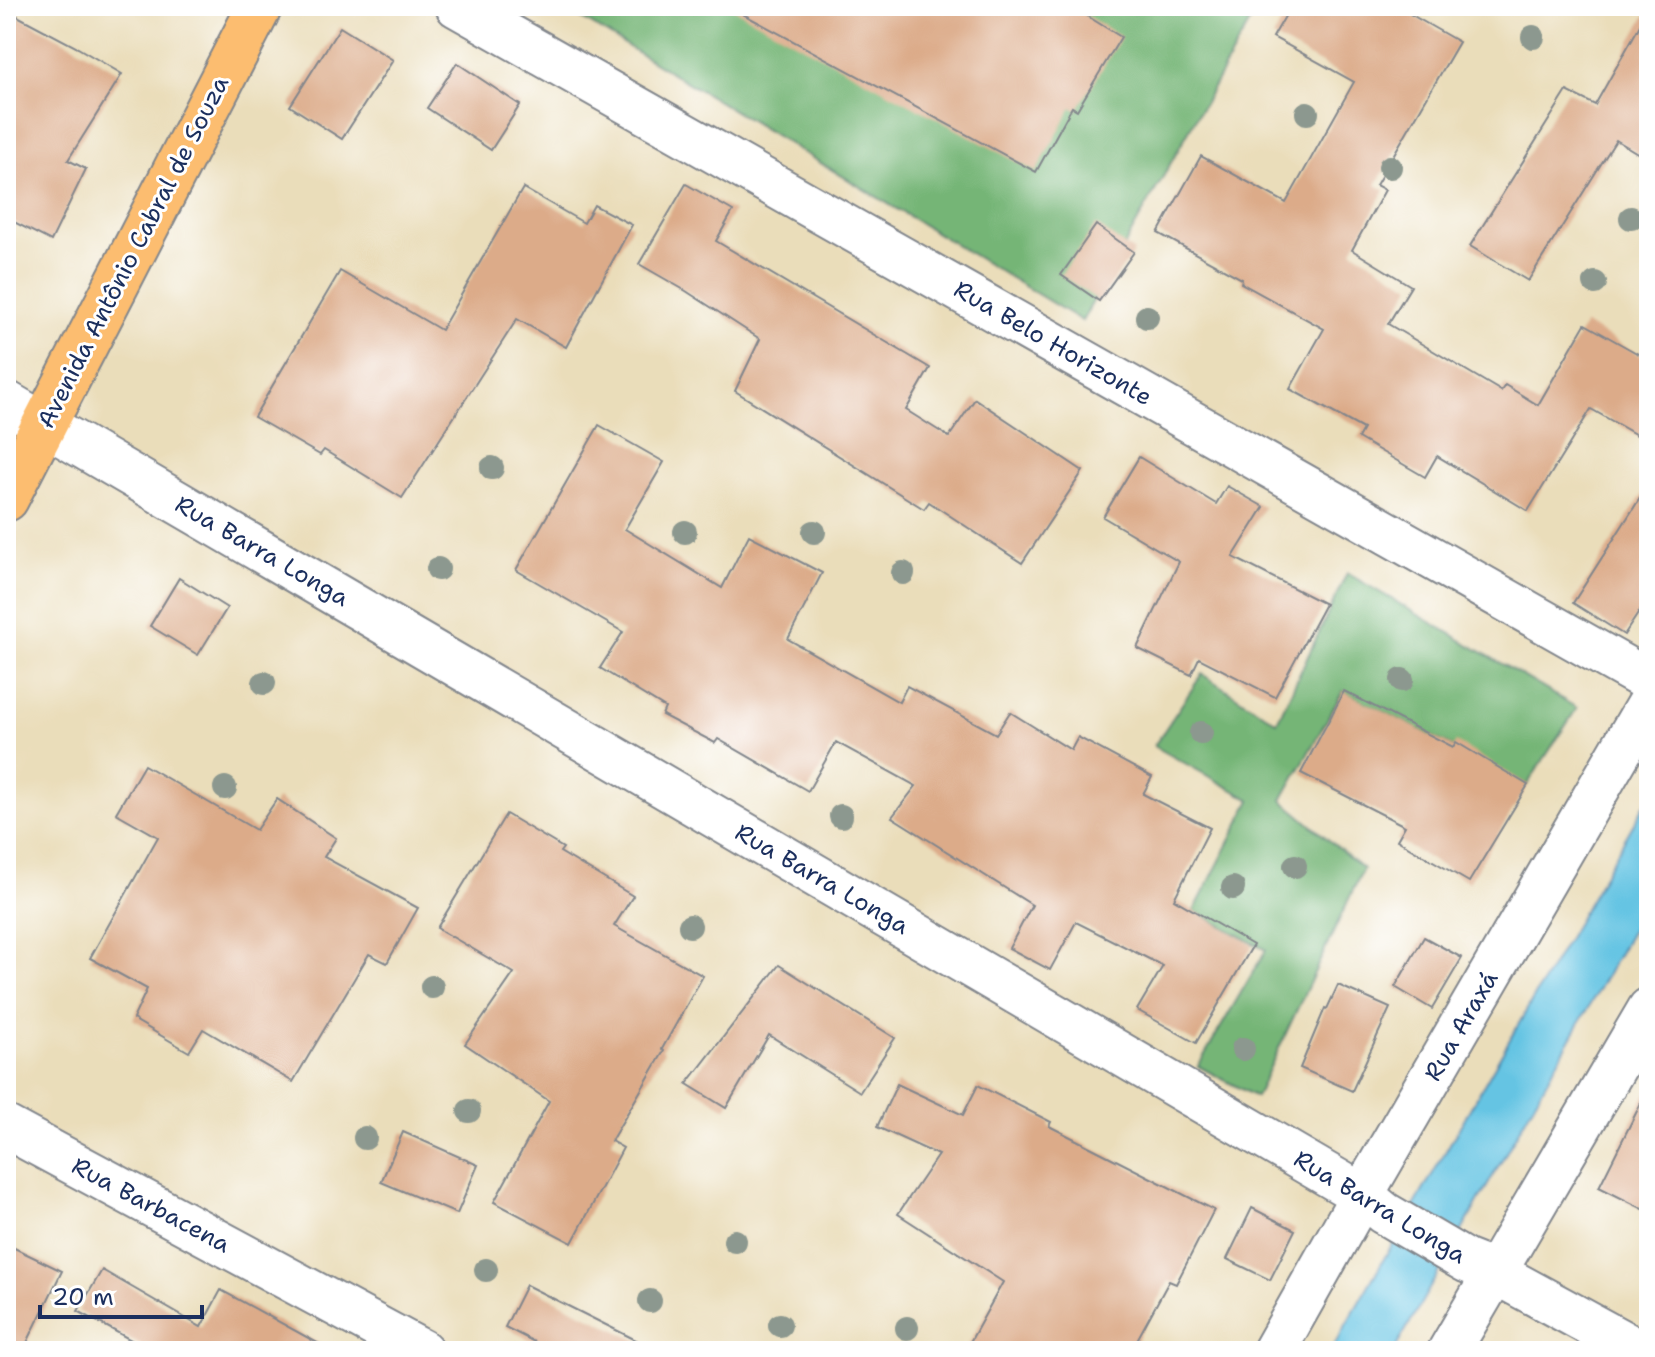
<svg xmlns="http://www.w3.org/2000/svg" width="1655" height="1357" font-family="'Shantell Sans',sans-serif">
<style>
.forest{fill:#75b576;stroke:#48726a;stroke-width:2}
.water{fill:#65c4e3;stroke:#407aa0;stroke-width:2}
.building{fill:#dcab89}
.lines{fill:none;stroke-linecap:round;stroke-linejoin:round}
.street-casing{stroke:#82868c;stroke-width:46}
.primary-casing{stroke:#82868c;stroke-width:48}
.street{stroke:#fff;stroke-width:42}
.primary{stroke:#fcbd6f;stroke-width:44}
.tree{fill:#8c988f}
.labels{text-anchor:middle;stroke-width:6;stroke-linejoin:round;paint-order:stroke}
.street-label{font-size:24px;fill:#1b2f5e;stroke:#fff}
</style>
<rect width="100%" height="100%" fill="#fff"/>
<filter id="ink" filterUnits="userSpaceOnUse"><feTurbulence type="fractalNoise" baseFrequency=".0125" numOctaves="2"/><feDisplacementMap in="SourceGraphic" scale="16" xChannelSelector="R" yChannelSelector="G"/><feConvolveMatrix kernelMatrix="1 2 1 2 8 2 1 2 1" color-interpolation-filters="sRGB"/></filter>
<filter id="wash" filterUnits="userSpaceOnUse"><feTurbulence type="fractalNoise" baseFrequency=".006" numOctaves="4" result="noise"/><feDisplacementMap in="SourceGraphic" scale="32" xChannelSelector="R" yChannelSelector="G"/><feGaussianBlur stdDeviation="1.8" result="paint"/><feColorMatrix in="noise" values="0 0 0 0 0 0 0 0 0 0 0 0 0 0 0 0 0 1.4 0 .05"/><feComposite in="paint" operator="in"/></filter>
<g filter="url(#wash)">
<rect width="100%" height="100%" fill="#eaddba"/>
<g class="forest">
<polygon points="561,6 1259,6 1082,321"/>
<polygon points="1347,573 1577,708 1527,785 1343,691 1282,800 1363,869 1256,1097 1198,1066 1266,950 1194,911 1251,800 1154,746 1202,674 1277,722"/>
</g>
<polygon class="water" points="1649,797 1649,900 1394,1351 1331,1351"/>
<g id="blocks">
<g class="building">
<polygon points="728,6 1071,6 1121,37 1077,110 1072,107 1036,172"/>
<polygon points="1291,6 1410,6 1410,14 1459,42 1376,185 1385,190 1352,250 1411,286 1388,324 1501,391 1505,385 1538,405 1585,324 1649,360 1649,442 1591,409 1528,511 1437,456 1425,477 1358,438 1363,429 1290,389 1324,329 1241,283 1242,279 1158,233 1201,156 1286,203 1354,82 1273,37"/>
<polygon points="1649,9 1649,160 1616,140 1528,281 1470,246 1567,91 1595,105"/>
<polygon points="6,10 78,48 122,74 68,160 86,169 51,241 6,218"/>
<polygon points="340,27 393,60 342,139 290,106"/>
<polygon points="457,63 520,105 491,150 427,108"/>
<polygon points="686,184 733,211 716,241 930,368 906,410 949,437 975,399 1083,471 1022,563 929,502 924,509 735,391 760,339 686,291 639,264"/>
<polygon points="523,188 584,223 594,205 632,225 566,347 517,319 402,498 324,450 320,455 254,417 340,271 441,330"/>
<polygon points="1096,225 1134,252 1099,301 1061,275"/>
<polygon points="599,425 664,462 625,529 722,588 749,535 822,573 788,639 899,702 907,686 996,734 1010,712 1071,750 1078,737 1152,777 1143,794 1210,828 1174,899 1253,945 1196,1043 1137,1010 1163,966 1076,922 1050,970 1009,948 1032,905 892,817 916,786 836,742 808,791 718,739 715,743 662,715 665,708 600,668 623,632 516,570"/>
<polygon points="1139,457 1216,504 1227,486 1264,507 1233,557 1325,604 1275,697 1199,658 1191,675 1137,648 1179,562 1103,517"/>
<polygon points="1649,484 1649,597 1624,635 1573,603"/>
<polygon points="179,578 227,608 198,655 150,626"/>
<polygon points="1344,691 1453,747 1456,742 1528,785 1469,882 1397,840 1405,826 1301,773"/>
<polygon points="144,765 256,830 277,799 336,838 324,857 418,908 387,963 369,954 293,1082 203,1029 189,1052 133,1019 147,989 90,958 158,837 116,813"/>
<polygon points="506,814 563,848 560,852 633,896 614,926 703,976 662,1049 664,1051 611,1141 623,1148 572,1243 494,1202 549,1101 465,1044 514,973 437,928"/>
<polygon points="1424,937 1462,958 1432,1009 1395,987"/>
<polygon points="779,965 895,1038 860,1092 769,1035 726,1108 687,1084"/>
<polygon points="1338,985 1390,1008 1352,1091 1300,1068 1325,1008 1327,1009"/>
<polygon points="897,1084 963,1115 978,1085 1051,1122 1049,1126 1214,1210 1176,1284 1169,1281 1131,1351 965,1351 1003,1282 898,1214 938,1155 877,1127"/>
<polygon points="1649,1087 1649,1212 1599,1187"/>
<polygon points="403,1132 478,1165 457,1214 381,1182"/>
<polygon points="1252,1208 1295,1230 1270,1280 1227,1259"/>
<polygon points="6,1244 62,1271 23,1351 6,1351"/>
<polygon points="102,1270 201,1327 221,1290 332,1351 151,1351 78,1311"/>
<polygon points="526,1285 658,1351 552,1351 505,1327"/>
</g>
</g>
</g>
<g filter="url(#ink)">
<use href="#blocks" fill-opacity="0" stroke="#82868c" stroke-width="2"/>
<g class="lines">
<g class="street-casing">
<g id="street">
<polyline points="457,6 1649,681"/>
<polyline points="6,402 1362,1195 1384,1213 1466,1261 1494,1272 1639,1351"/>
<polyline points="6,1127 422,1351"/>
<polyline points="1274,1351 1362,1195 1649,702"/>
<polyline points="1449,1351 1649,1009"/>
</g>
</g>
<g class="primary-casing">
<polyline id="primary" points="6,499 260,6"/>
</g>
<use href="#street" class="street"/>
<use href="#primary" class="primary"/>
</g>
<g class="tree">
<circle cx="1533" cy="37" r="12"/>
<circle cx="1307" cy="113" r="12"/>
<circle cx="1390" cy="167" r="12"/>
<circle cx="1631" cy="218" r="12"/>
<circle cx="1595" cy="283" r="12"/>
<circle cx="1147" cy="317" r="12"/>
<circle cx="492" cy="468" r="12"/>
<circle cx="685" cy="532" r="12"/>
<circle cx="814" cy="532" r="12"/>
<circle cx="438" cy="569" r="12"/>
<circle cx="903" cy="573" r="12"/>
<circle cx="1402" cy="680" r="12"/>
<circle cx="264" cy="683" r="12"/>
<circle cx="1201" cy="733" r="12"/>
<circle cx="225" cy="788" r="12"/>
<circle cx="841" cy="816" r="12"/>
<circle cx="1295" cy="866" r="12"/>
<circle cx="1233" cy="888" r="12"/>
<circle cx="690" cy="926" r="12"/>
<circle cx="432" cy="987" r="12"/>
<circle cx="1243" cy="1049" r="12"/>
<circle cx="469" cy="1111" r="12"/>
<circle cx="365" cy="1138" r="12"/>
<circle cx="735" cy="1241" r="12"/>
<circle cx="486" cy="1270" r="12"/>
<circle cx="650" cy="1301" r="12"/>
<circle cx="780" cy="1325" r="12"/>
<circle cx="907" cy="1328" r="12"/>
</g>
</g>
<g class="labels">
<g class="street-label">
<text transform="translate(133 252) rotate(-63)" y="8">Avenida Antônio Cabral de Souza</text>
<text transform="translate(1053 343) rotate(30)" y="8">Rua Belo Horizonte</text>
<text transform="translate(262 551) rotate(30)" y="8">Rua Barra Longa</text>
<text transform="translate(822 879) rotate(30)" y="8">Rua Barra Longa</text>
<text transform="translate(1461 1026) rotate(-60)" y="8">Rua Araxá</text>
<text transform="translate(151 1205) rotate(28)" y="8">Rua Barbacena</text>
<text transform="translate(1380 1207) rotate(31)" y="8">Rua Barra Longa</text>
</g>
</g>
<rect width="1655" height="1357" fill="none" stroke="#fff" stroke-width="32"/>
<path d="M40 1305v12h162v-12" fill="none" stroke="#1b2f5e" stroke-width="4"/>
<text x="52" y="1305" font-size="24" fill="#1b2f5e" stroke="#ffffff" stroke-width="6" paint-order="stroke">20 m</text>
</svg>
